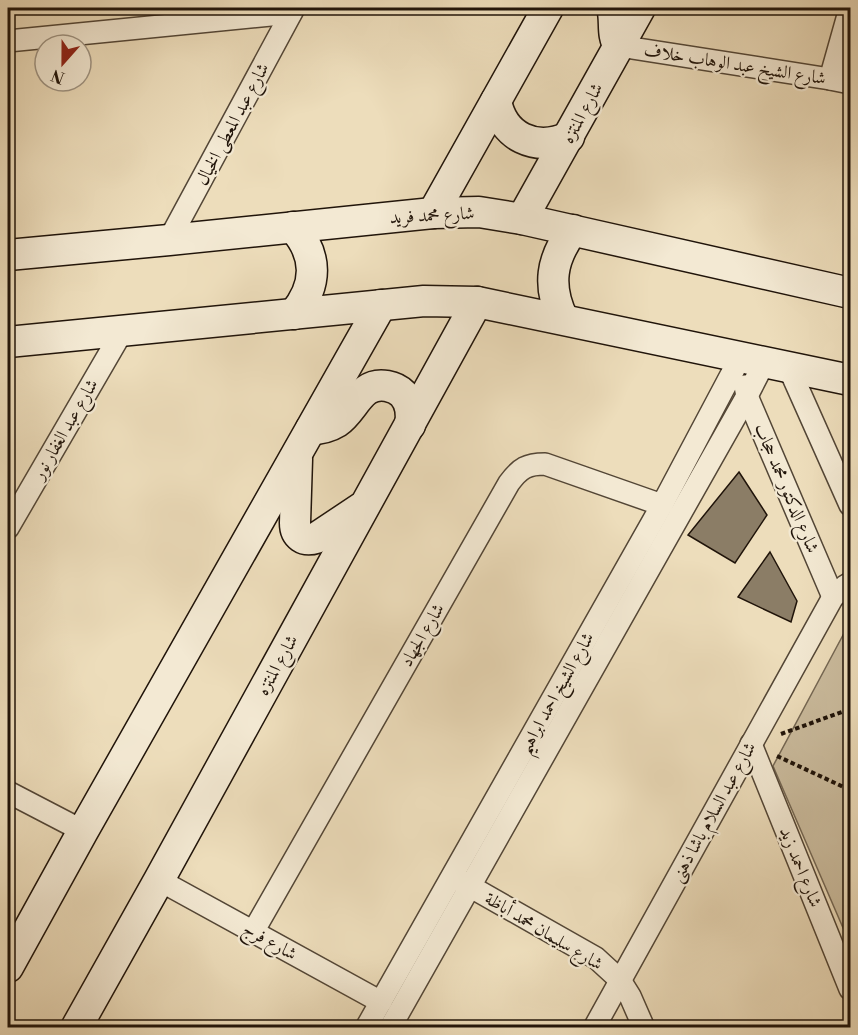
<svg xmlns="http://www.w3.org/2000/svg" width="858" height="1035" font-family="'Libre Bodoni',Amiri,serif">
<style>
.green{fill:#cabb9d;stroke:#756854;stroke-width:1.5}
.building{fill:#8b7d66;stroke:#20140a;stroke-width:1.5}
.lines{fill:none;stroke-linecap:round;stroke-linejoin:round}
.street-casing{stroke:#534636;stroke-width:24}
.secondary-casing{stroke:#20140a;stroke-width:33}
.path{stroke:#20140a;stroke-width:4;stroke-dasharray:4.5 3;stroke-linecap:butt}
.street{stroke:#f3e9d3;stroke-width:21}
.secondary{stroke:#f3e9d3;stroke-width:30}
.labels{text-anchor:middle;stroke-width:4.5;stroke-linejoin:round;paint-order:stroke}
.street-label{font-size:18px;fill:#20140a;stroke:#f3e9d3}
</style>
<rect width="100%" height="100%" fill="#edddbb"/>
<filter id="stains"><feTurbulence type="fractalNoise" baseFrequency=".00333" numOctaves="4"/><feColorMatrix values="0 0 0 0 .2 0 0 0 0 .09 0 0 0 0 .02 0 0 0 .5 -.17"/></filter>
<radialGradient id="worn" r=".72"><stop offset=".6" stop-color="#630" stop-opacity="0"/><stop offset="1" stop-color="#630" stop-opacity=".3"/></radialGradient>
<polygon class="green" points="850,622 850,944 773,766"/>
<g class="building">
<polygon points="739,472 767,515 735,563 688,535"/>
<polygon points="770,552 797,601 791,622 738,597"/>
</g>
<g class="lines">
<g class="street-casing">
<g id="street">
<polyline points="8,41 291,13"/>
<polyline points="619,46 830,79 850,83"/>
<polyline points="830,79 850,8"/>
<polyline points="169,240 294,8"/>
<polyline points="788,366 850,505"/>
<polyline points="745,386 747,396 833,597"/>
<polyline points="8,528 123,330"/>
<polyline points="751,744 850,989"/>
<polyline points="8,792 83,831"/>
<polyline points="457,879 596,958 620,980 630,996 644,1028"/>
<polyline points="159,880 381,1002"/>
<path d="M253 932 509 483C520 468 527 464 545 464L662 505"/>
<polyline points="366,1028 662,505 741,356"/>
<polyline points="390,1028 747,396 765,361"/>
<polyline points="594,1028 833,597 845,586 850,583"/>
</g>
</g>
<g class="secondary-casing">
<g id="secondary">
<path d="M612 8C616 20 611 35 619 46"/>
<path d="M496 101C503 137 535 152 569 137"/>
<polyline points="433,213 548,8"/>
<polyline points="522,219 640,8"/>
<path d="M293 227C318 255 318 285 294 314"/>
<polyline points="8,255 169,240 433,213 479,212 522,219 850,293"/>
<path d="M563 319C547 286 551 259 573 230"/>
<polyline points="8,342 424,301 477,302 850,380"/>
<path d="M311 429C320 429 329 427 337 422 355 410 360 381 387 386 393 387 399 390 403 394 411 403 412 414 410 425"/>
<path d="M297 459 295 523C295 536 304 542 316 538L361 508"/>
<polyline points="8,967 83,831 381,305"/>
<polyline points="76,1028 159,880 477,302"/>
</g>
</g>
<g class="path">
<polyline points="781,734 850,709"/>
<polyline points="777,756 850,790"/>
</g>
<use href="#street" class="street"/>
<use href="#secondary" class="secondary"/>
</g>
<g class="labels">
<g class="street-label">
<text transform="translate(735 64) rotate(9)" y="6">شارع الشيخ عبد الوهاب خلاف</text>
<text transform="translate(582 113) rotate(-61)" y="6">شارع المنتزه</text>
<text transform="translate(232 124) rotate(-62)" y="6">شارع عبد المعطى الخيال</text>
<text transform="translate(432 215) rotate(-3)" y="6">شارع محمد فريد</text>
<text transform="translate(65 429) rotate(-60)" y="6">شارع عبد الغفار نور</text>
<text transform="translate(787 488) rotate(67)" y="6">شارع الدكتور محمد حجاب</text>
<text transform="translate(422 635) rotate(-60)" y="6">شارع الجهاد</text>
<text transform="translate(277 665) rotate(-61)" y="6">شارع المنتزه</text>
<text transform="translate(556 693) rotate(-61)" y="6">شارع الشيخ احمد ابراهيم</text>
<text transform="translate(713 812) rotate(-61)" y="6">شارع عبد السلام باشا ذهنى</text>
<text transform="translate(801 867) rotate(68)" y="6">شارع احمد زيد</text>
<text transform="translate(544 931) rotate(31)" y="6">شارع سليمان محمد أباظة</text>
<text transform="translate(270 941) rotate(29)" y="6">شارع فرج</text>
</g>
</g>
<rect width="858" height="1035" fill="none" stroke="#edddbb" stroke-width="30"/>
<rect x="9" y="9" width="840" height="1017" fill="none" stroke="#20140a" stroke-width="3"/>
<rect x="15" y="15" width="828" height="1005" fill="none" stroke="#20140a" stroke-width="1.5"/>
<g transform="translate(63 63) rotate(201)"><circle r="28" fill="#f3e9d3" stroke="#9f9483" stroke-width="1.5"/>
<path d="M0-4.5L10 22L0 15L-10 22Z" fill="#8f2418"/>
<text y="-9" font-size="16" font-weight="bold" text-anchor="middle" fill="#20140a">N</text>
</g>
<rect width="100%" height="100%" filter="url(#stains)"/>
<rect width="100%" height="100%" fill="url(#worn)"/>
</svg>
